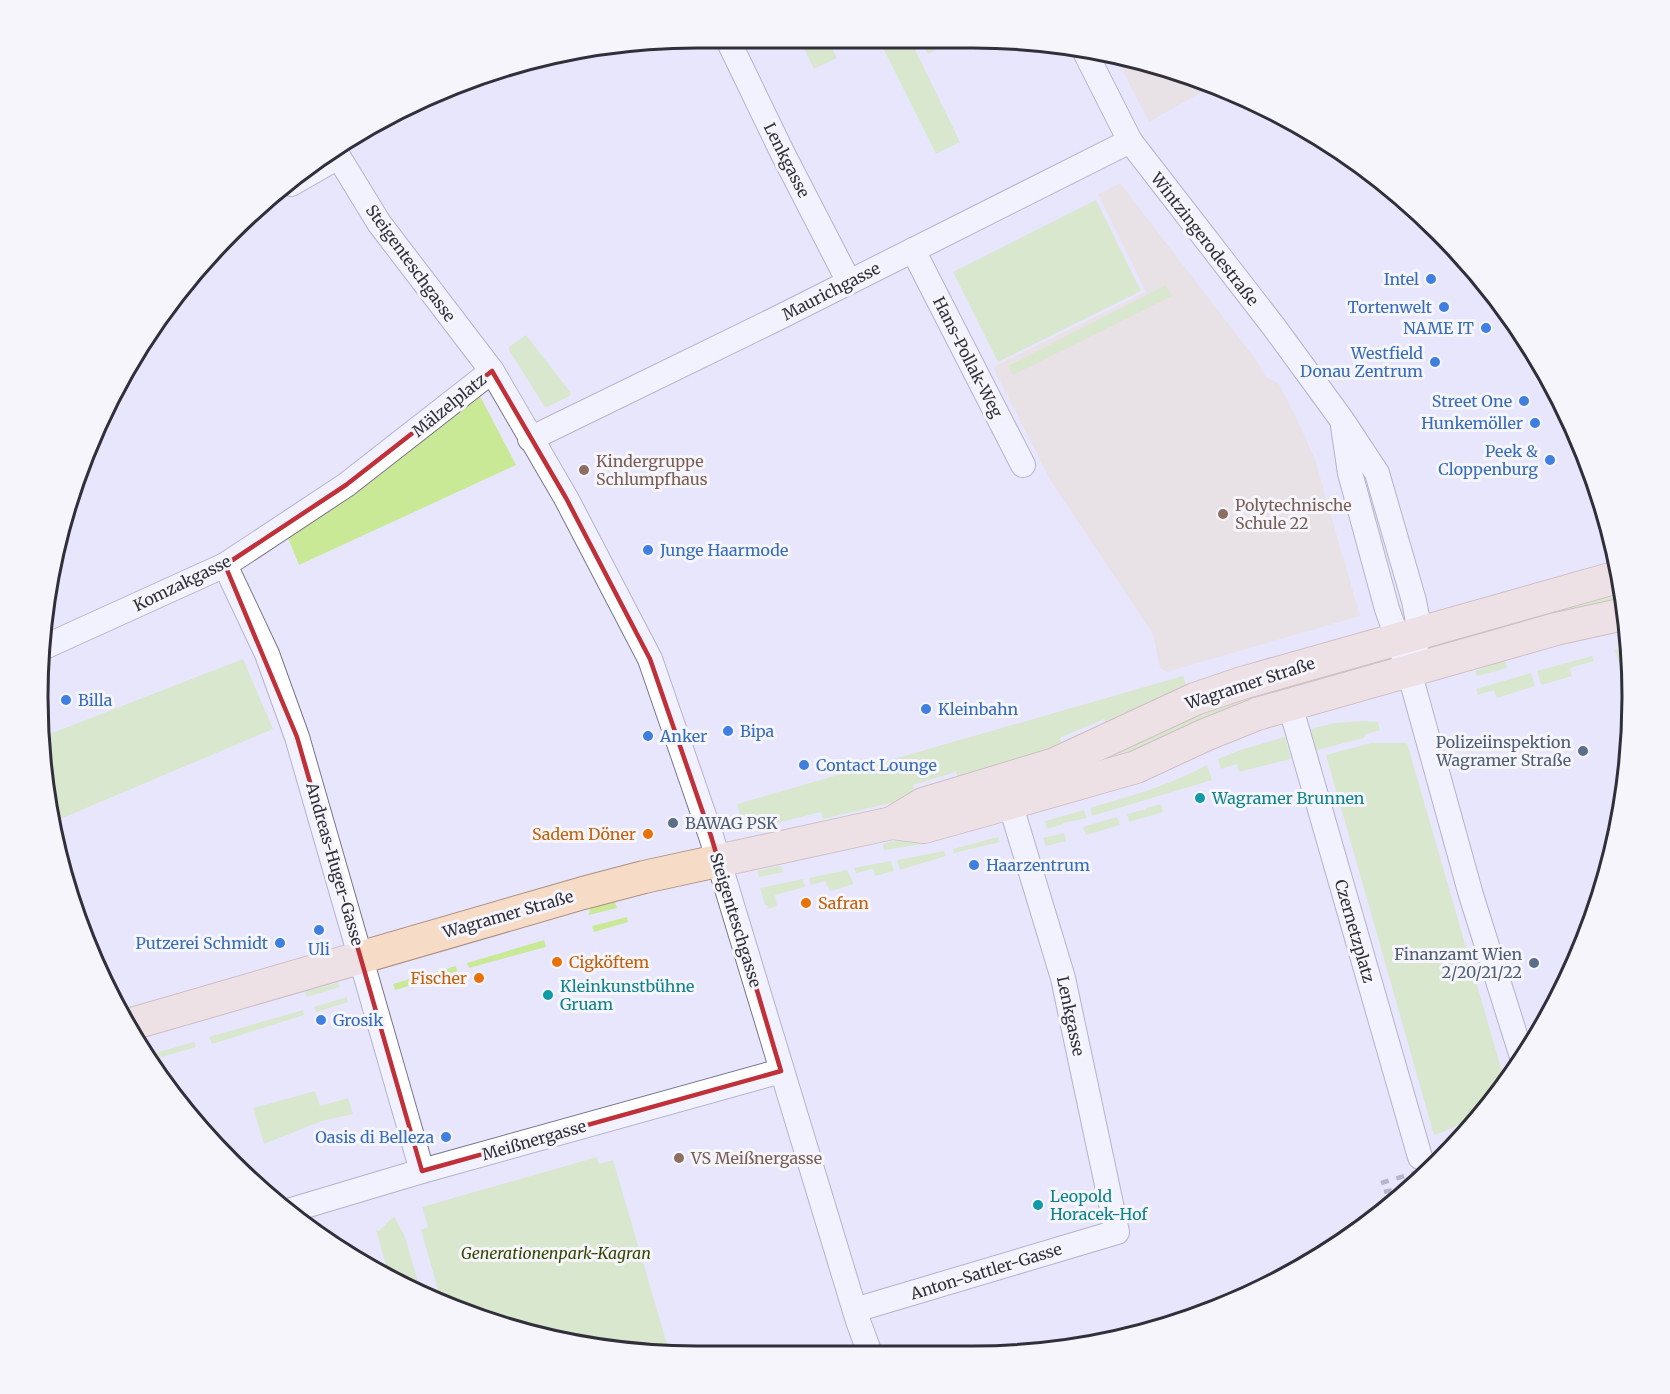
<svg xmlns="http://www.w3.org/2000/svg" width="1670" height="1394" font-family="Merriweather,serif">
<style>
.education{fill:#e8dec9}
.green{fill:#c9e997}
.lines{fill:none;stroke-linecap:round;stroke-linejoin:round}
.minor-casing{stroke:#78758e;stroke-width:26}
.major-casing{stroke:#ad907d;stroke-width:34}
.minor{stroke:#fff;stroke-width:24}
.major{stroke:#f6dcc7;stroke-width:32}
.rail{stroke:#7c7b8b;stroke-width:4.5;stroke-dasharray:8 8;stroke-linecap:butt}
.marked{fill:none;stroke:#c03038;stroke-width:4.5;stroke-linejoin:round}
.shop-dot{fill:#3f7fe0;stroke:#f6f5fb;stroke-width:2}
.education-dot{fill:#8d6e63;stroke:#f6f5fb;stroke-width:2}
.service-dot{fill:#5c6f8a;stroke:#f6f5fb;stroke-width:2}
.culture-dot{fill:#0f9aa8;stroke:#f6f5fb;stroke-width:2}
.food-dot{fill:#e8710a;stroke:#f6f5fb;stroke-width:2}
.labels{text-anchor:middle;stroke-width:6;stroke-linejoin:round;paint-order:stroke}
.street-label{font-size:16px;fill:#302f3a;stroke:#f6f5fb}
.shop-label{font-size:16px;fill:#366cbe;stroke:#f6f5fb;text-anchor:end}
.education-label{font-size:16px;fill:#785e54;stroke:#f6f5fb;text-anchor:start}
.service-label{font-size:16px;fill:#4e5e75;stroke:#f6f5fb;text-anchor:end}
.culture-label{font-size:16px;fill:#0d838f;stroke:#f6f5fb;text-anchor:start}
.food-label{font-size:16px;fill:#c56008;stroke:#f6f5fb;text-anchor:end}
.park-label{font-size:16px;font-style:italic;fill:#334700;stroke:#f6f5fb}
.rim{fill:none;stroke:#302f3a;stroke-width:3}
</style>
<rect width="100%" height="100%" fill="#e8e6fd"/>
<g class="education">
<polygon points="1114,54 1144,60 1212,86 1149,122"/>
<polygon points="1120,183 1257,361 1266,377 1278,383 1294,413 1315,459 1360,616 1167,672 1160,668 1153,634 1050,480 993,367 1146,292 1098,194"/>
</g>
<g class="green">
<polygon points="799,39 828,40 837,58 814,69"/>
<polygon points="879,40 911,41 960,142 936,154"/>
<polygon points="922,41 953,41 928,54"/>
<polygon points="1096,200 1141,291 998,362 953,272"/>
<polygon points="1166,285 1172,296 1013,375 1008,366"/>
<polygon points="526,335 571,393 570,396 547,407 544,406 509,350 509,347"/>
<polygon points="480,396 516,465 299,565 286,533 348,493"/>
<polygon points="1622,590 1623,605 1455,649 1456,639"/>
<polygon points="1628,647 1629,661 1619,663 1615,650"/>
<polygon points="1592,656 1594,661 1570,668 1572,676 1541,685 1537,671"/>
<polygon points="1358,658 1361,668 1233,706 1208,717 1154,749 1055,773 1176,717"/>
<polygon points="243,659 273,729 53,822 43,783 42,737"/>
<polygon points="1503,661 1506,663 1507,668 1477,676 1475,671"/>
<polygon points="1531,673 1535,686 1497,698 1494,690 1478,695 1476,689"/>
<polygon points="1183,676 1189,692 1108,731 1104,719 1060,738 1065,749 960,784 956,772 913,785 916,797 823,819 821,812 745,831 737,804"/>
<polygon points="1365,721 1378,722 1380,730 1366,734 1364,738 1313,751 1307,730 1335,723"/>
<polygon points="1285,737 1291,759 1239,772 1237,764 1221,769 1218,759 1240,750"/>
<path d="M1371 743H1407L1505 1082C1482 1108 1468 1124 1434 1135L1326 755Z"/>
<path d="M1207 765 1212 780 1092 816 1090 808C1131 796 1170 785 1207 765Z"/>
<polygon points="1161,804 1163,812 1129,822 1127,814 1142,810 1146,810 1146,808"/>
<polygon points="1084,810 1087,818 1063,823 1061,825 1047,829 1045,821"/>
<polygon points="1117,817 1120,825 1086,835 1083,827"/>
<polygon points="1064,833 1066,841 1046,846 1043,838"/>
<polygon points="919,836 922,838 923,844 884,850 883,844"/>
<polygon points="998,837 1000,842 954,853 953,849"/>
<polygon points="944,851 946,856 900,870 897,860"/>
<polygon points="891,861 894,871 875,876 873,869 856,873 854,868"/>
<polygon points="780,866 784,872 759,877 757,871"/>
<polygon points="847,870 854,884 830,891 825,881 811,885 809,878"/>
<polygon points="803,879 805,887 775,895 777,906 768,909 767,905 765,905 760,888"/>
<polygon points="615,902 617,908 589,915 590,908"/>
<polygon points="627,917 628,922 594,932 592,926"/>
<polygon points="544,940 546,947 469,968 467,963"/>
<polygon points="456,966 457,972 395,990 393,984"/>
<polygon points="338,983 340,987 307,997 305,991"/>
<polygon points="347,997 348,1002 316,1012 314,1007"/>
<polygon points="303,1010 304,1015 212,1044 209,1037"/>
<polygon points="194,1042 196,1047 148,1061 145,1056"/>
<polygon points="315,1091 320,1106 348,1098 353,1114 322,1121 264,1144 253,1108"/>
<polygon points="597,1157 599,1164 613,1160 670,1354 654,1355 485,1322 436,1299 435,1295 439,1293 421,1230 428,1227 422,1207"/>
<polygon points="394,1216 405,1237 421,1292 390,1279 376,1230 379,1231"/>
</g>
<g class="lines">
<g class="minor-casing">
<g id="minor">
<polyline points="727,38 782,152 849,282"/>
<polyline points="1083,48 1130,141 1274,327 1342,420 1377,473 1414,601 1420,632 1409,671"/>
<polyline points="335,151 379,223 492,371 566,498 650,659 711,836 858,1321 871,1356"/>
<polyline points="291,184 338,157"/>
<polyline points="913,250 1023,465"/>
<polyline points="1343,426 1350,473 1387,609 1409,671 1471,895 1523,1060"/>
<polyline points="530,439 776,319 1130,141"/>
<polyline points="225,565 267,654 297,737 422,1171"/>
<polyline points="40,649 225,565 346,485 492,371"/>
<polyline points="1290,705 1420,1157"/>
<polyline points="288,1211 422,1171 781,1071"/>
<polyline points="855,1310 1117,1232 1063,978 1010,803"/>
</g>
</g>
<g class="major-casing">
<g id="major">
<polyline points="892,823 924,827 1010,803 1136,767 1205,735 1257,714 1556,629 1624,614"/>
<polyline points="128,1025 583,893 644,877 892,823 923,804 1055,764 1195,699 1242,683 1621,576"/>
</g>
</g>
<use href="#minor" class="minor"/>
<use href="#major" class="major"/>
<g class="rail">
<polyline points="1381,1183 1435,1167"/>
<polyline points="1384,1192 1413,1185"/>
</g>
</g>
<path d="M0 0H1670V1394H0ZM492 371 566 498 650 659 711 836 781 1071 422 1171 297 737 225 565 346 485Z" fill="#e8e6fd" fill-opacity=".55" fill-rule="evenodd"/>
<path class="marked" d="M492 371 566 498 650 659 711 836 781 1071 422 1171 297 737 225 565 346 485Z"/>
<g class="shop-dot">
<circle cx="1431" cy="279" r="6"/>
<circle cx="1444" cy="307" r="6"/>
<circle cx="1486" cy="328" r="6"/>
<circle cx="1435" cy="362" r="6"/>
<circle cx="1524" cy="401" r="6"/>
<circle cx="1535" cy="423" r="6"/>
<circle cx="1550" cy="460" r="6"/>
<circle cx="648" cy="550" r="6"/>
<circle cx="66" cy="700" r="6"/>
<circle cx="926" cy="709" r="6"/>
<circle cx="728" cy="731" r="6"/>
<circle cx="648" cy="736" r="6"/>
<circle cx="804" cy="765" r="6"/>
<circle cx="974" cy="865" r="6"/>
<circle cx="319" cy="930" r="6"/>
<circle cx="280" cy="943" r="6"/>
<circle cx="321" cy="1020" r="6"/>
<circle cx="446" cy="1137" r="6"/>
</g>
<g class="education-dot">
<circle cx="584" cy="470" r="6"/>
<circle cx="1223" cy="514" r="6"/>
<circle cx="679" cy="1158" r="6"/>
</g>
<g class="service-dot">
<circle cx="1583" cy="751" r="6"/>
<circle cx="673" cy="823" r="6"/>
<circle cx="1534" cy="963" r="6"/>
</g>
<g class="culture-dot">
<circle cx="1200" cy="798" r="6"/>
<circle cx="548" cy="995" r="6"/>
<circle cx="1038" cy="1205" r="6"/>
</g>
<g class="food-dot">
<circle cx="648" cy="834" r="6"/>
<circle cx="806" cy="903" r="6"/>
<circle cx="557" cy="962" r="6"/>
<circle cx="479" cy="978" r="6"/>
</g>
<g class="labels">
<g class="street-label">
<text transform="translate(787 160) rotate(63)" y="6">Lenkgasse</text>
<text transform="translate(1205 239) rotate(52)" y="6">Wintzingerodestraße</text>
<text transform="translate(411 263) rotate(54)" y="6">Steigenteschgasse</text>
<text transform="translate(831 291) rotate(-27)" y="6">Maurichgasse</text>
<text transform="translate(968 357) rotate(63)" y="6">Hans-Pollak-Weg</text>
<text transform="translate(449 405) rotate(-39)" y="6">Mälzelplatz</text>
<text transform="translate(182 583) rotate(-26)" y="6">Komzakgasse</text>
<text transform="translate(1250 683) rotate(-18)" y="6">Wagramer Straße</text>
<text transform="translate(335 864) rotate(74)" y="6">Andreas-Huger-Gasse</text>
<text transform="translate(508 914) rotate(-16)" y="6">Wagramer Straße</text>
<text transform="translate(736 920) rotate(73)" y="6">Steigenteschgasse</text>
<text transform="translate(1355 931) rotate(74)" y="6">Czernetzplatz</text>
<text transform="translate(1071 1016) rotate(78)" y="6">Lenkgasse</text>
<text transform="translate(534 1140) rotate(-16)" y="6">Meißnergasse</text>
<text transform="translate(986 1271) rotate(-17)" y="6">Anton-Sattler-Gasse</text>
</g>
<g class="shop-label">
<text x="1419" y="285">Intel</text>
<text x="1432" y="313">Tortenwelt</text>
<text x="1474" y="334">NAME IT</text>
<text x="1423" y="359">Westfield<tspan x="1423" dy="18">Donau Zentrum</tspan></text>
<text x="1512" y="407">Street One</text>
<text x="1523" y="429">Hunkemöller</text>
<text x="1538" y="457">Peek &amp;<tspan x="1538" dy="18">Cloppenburg</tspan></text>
<text x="660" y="556" text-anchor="start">Junge Haarmode</text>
<text x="78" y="706" text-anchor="start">Billa</text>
<text x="938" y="715" text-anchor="start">Kleinbahn</text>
<text x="740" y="737" text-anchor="start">Bipa</text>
<text x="660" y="742" text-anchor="start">Anker</text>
<text x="816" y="771" text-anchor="start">Contact Lounge</text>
<text x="986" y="871" text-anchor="start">Haarzentrum</text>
<text x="268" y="949">Putzerei Schmidt</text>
<text x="319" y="955" text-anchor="middle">Uli</text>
<text x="333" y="1026" text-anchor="start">Grosik</text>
<text x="434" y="1143">Oasis di Belleza</text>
</g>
<g class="education-label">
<text x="596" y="467">Kindergruppe<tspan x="596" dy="18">Schlumpfhaus</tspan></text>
<text x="1235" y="511">Polytechnische<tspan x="1235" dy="18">Schule 22</tspan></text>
<text x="691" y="1164">VS Meißnergasse</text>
</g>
<g class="service-label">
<text x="1571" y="748">Polizeiinspektion<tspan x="1571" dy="18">Wagramer Straße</tspan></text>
<text x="685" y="829" text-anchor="start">BAWAG PSK</text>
<text x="1522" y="960">Finanzamt Wien<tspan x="1522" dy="18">2/20/21/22</tspan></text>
</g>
<g class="culture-label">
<text x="1212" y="804">Wagramer Brunnen</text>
<text x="560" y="992">Kleinkunstbühne<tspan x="560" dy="18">Gruam</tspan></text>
<text x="1050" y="1202">Leopold<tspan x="1050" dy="18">Horacek-Hof</tspan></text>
</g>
<g class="food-label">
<text x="636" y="840">Sadem Döner</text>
<text x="818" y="909" text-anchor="start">Safran</text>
<text x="569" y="968" text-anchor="start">Cigköftem</text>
<text x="467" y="984">Fischer</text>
</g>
<g class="park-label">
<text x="556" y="1259">Generationenpark-Kagran</text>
</g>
</g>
<path d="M0 0H1670V1394H0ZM697 48H973A649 649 0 0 1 1622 697V697A649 649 0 0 1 973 1346H697A649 649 0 0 1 48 697V697A649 649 0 0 1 697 48Z" fill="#f6f5fb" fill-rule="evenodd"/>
<path class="rim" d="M697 48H973A649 649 0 0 1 1622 697V697A649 649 0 0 1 973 1346H697A649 649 0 0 1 48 697V697A649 649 0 0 1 697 48Z"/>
</svg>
